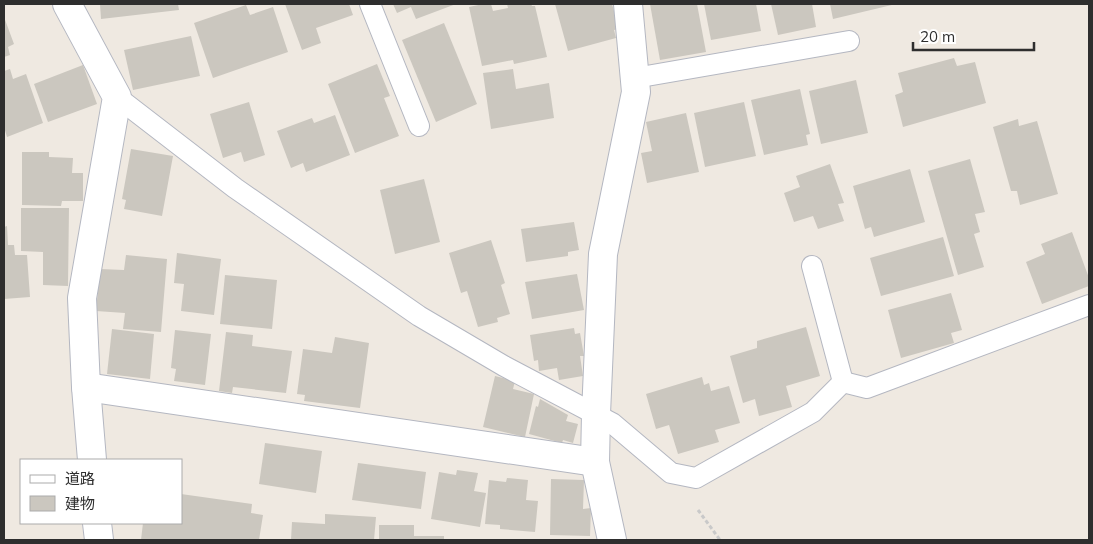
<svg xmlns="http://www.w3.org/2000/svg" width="1093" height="544" font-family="Mulish,'Noto Sans JP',sans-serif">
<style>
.building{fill:#cbc7bf}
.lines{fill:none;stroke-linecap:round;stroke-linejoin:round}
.lane-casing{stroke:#b4b7c1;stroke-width:22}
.street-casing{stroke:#b4b7c1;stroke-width:30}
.path{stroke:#c9c9c9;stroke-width:3;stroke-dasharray:4 2.5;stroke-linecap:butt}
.lane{stroke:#fff;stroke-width:20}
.street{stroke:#fff;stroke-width:28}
</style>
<rect width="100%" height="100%" fill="#efe9e1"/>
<g class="building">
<polygon points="100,4 178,4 179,10 101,19"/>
<polygon points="285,4 349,4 353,15 316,28 321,43 302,50"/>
<polygon points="393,4 456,4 416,19 411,7 397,13"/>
<polygon points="483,4 491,4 493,11 508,8 507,4 531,4 532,6 535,6 547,57 514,64 513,60 482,66 469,7"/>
<polygon points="555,4 612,4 619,29 614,30 616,38 568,51"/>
<polygon points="650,4 697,4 706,52 660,60"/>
<polygon points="704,4 756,4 761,31 711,40"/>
<polygon points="771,4 812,4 816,27 778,35"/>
<polygon points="830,4 896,4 833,19"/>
<polygon points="246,5 250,15 273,7 288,52 213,78 194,23"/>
<polygon points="4,17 14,44 8,47 10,55 4,57"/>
<polygon points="444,23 477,104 436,122 402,40"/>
<polygon points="191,36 200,76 133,90 124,50"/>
<polygon points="954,58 957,66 975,62 986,103 903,127 895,95 903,92 898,73"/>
<polygon points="377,64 390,96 384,98 399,136 355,153 328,84"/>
<polygon points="83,65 97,104 48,122 34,84"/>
<polygon points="10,69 13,79 26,74 43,123 7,137 4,127 4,71"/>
<polygon points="513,69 516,89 549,83 554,118 491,129 483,73"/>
<polygon points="856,80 868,133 821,144 809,91"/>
<polygon points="800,89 810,134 806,135 808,145 764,155 751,100"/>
<polygon points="249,102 265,155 244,162 241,152 223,158 210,114"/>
<polygon points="744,102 756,156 705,167 694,113"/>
<polygon points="686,113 699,172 647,183 641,153 652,151 646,122"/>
<polygon points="335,115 350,155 306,172 303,163 291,168 277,131 312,118 314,123"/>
<polygon points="1018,119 1019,126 1037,121 1058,194 1020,205 1017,191 1011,191 993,127"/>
<polygon points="131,149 173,156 162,216 124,209 126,200 122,199"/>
<polygon points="22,152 49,152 49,157 73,158 72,173 83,173 83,201 62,201 61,206 22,205"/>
<polygon points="970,159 985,212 975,214 980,232 974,234 984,267 958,275 928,171"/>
<polygon points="830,164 844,203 838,204 844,221 818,229 813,216 794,222 784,193 800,187 796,176"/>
<polygon points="910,169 925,222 874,237 871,227 865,229 853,186"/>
<polygon points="424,179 440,242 395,254 380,190"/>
<polygon points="21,208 69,208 68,286 43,285 43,252 21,251"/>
<polygon points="574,222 579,250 568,252 568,256 526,262 521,229"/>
<polygon points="7,226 8,245 14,245 15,255 27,255 30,297 4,299 4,227"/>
<polygon points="1072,232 1089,278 1089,286 1042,304 1026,262 1045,254 1041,244"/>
<polygon points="943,237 954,276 881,296 870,258"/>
<polygon points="491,240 505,283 501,285 510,314 497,318 498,322 478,327 467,291 461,293 449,253"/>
<polygon points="177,253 221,259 214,315 181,311 184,284 174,283"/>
<polygon points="126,255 167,259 161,332 123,329 125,313 96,311 100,269 124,270"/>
<polygon points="577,274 584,310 532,319 525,282"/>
<polygon points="225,275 277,280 272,329 220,324"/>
<polygon points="951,293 962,330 951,333 954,343 901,358 888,310"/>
<polygon points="806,327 820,376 786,386 792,407 759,416 755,399 743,403 730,356 757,348 757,341"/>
<polygon points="574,328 575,334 580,333 584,356 580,356 583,376 559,380 557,368 539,371 538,360 534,361 530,335"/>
<polygon points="112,329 154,334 150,379 107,374"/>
<polygon points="175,330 211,334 205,385 174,381 176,369 171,368"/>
<polygon points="226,332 253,335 252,346 292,351 286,393 233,387 232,393 219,391"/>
<polygon points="335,337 369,343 360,408 304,401 305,395 297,394 303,349 332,353"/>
<polygon points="495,376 515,381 513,389 534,394 525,437 483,427"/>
<polygon points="702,377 704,385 709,383 711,391 729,386 740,423 715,430 719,442 678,454 669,425 656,429 646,394"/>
<polygon points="540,399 568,415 566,421 578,424 573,443 563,440 562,443 529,434 536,406 538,407"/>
<polygon points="265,443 322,451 316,493 259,484"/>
<polygon points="358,463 426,472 421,509 352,500"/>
<polygon points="457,470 478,473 474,491 486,493 480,527 431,519 439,472 456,475"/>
<polygon points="507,478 528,480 526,500 538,501 535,532 500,529 500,525 485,524 489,480 506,482"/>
<polygon points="551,479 584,480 583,509 591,508 590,536 550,535"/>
<polygon points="181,494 252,504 251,513 263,515 259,540 248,539 248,540 141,540 143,523 181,523"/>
<polygon points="325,514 376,517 374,540 291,540 292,522 325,524"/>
<polygon points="379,525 414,525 414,536 444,536 444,540 379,540"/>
</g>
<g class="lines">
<g class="lane-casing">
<g id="lane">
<polyline points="370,4 419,126"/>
<polyline points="635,78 849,41"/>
<polyline points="117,97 235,188 419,316 504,366 612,423 671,473 696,478 813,412 843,382"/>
<polyline points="812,266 843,382"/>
<polyline points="843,382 867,388 1089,305"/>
</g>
</g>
<g class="street-casing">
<g id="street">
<polyline points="67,4 117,97 82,298 86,387 92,460"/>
<polyline points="86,387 595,462"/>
<polyline points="97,523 99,540"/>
<polyline points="612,540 595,462 596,414 603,254 636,92 628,4"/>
</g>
</g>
<polyline class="path" points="698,510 720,540"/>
<use href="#lane" class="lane"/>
<use href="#street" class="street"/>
</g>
<rect width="1093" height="544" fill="none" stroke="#2e2e2e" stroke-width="10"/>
<rect x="20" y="459" width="162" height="65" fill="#ffffff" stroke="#ababab"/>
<rect x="30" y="475" width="25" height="8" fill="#ffffff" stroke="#ababab"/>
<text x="65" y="484" font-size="15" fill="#2e2e2e">道路</text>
<rect x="30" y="496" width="25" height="15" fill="#cbc7bf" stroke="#ababab"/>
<text x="65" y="509" font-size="15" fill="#2e2e2e">建物</text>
<path d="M913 42v8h121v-8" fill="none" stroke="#2e2e2e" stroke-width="2.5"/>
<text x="920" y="42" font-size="15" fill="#2e2e2e" stroke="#ffffff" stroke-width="4" paint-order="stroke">20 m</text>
</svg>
